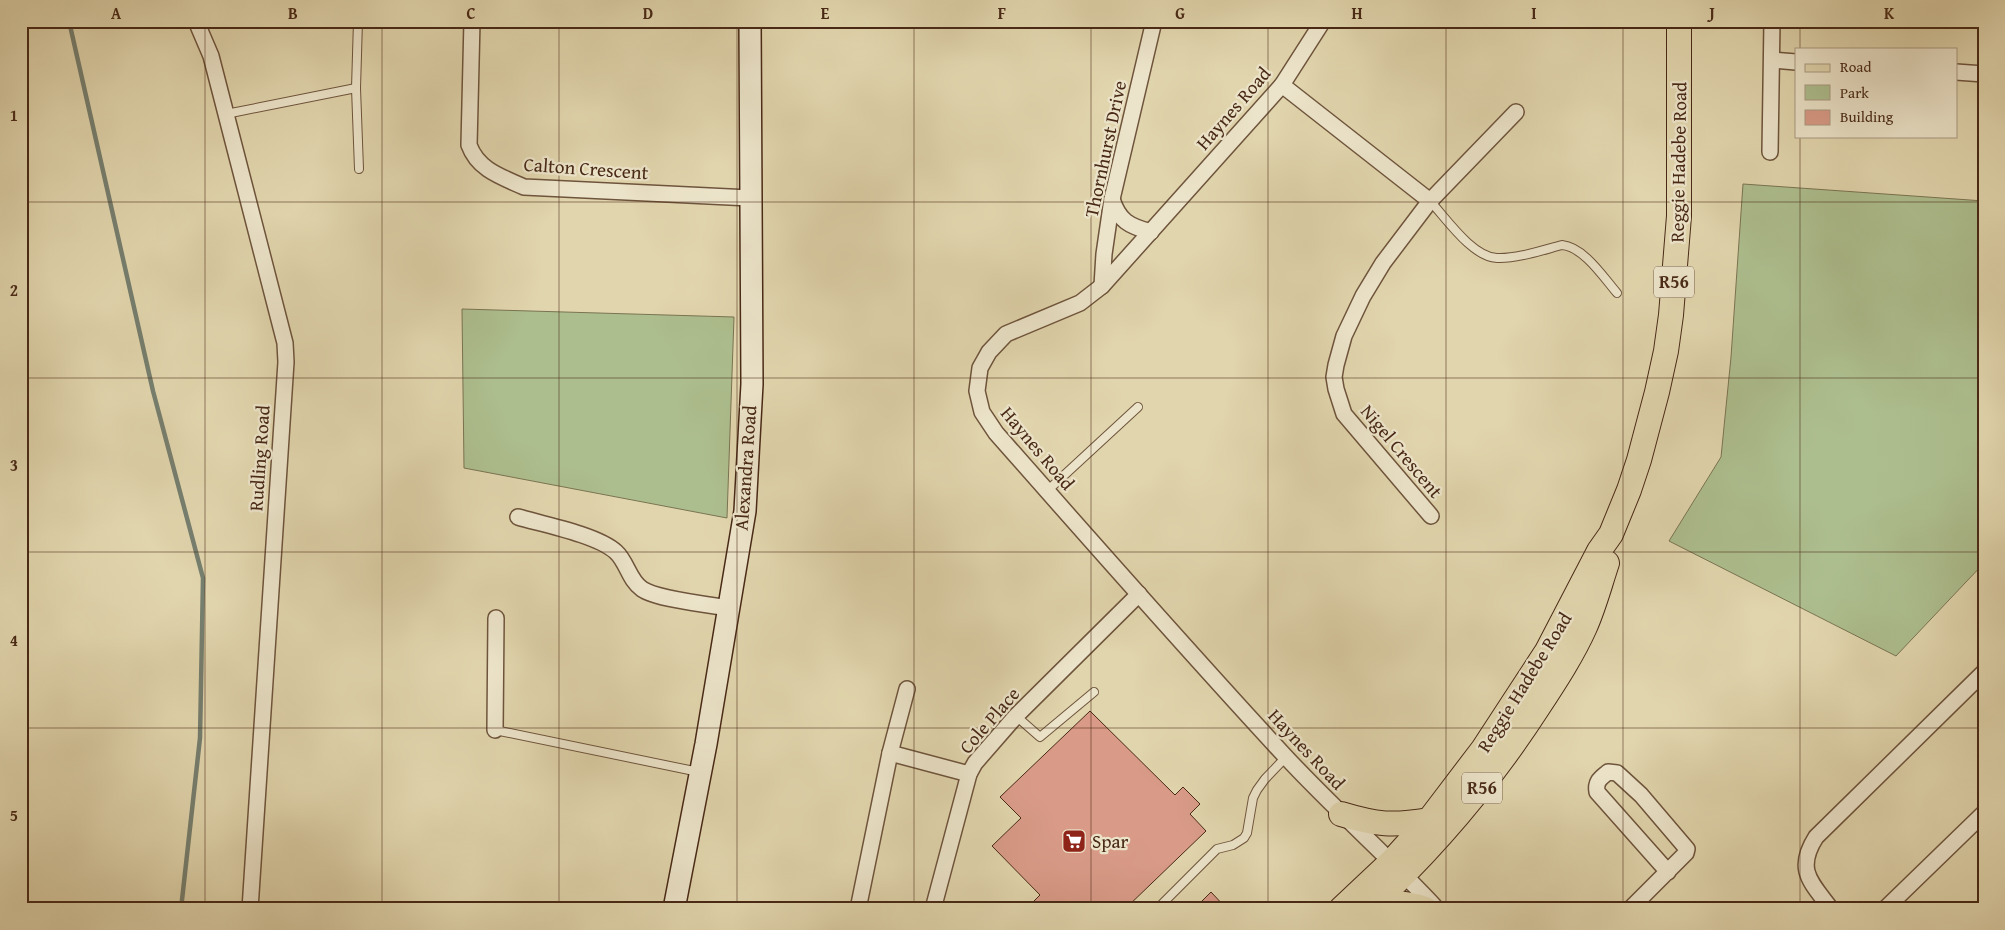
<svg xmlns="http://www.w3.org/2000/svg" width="2005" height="930" font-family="'Gentium Book Plus',serif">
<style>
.green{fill:#adbe8e;stroke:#7a7452}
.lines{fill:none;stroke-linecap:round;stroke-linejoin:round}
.stream{stroke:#767f6f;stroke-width:4.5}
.building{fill:#d99b88;stroke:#482916}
.lane-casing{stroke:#6e543c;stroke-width:10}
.street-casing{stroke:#6e543c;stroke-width:18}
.secondary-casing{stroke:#482916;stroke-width:24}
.primary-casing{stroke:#482916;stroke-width:26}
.lane{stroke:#ece4ca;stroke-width:8}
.street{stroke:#ece4ca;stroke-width:15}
.secondary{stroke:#ece4ca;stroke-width:21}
.primary{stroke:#e1d5ad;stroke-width:24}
.grid{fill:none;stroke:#482916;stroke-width:1;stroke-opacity:0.55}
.labels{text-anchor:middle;stroke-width:4.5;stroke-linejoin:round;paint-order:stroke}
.shield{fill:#ece4ca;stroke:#79614c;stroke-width:1}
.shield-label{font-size:18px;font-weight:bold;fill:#482916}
.street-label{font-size:19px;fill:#482916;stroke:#ece4ca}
.poi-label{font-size:19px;fill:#482916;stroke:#ece4ca;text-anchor:start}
.neatline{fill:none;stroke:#482916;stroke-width:2}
.grid-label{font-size:16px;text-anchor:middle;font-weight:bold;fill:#482916}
</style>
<rect width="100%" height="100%" fill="#e1d5ad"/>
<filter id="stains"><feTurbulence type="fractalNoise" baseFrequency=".004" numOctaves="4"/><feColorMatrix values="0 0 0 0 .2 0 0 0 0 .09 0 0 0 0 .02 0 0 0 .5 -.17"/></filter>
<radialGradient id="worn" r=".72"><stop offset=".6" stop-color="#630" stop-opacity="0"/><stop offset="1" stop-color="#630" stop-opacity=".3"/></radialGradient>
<g class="green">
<polygon points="1743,184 1984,201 1984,563 1896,656 1669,541 1721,457 1731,357"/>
<polygon points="462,309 734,317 727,518 464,468"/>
</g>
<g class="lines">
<polyline class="stream" points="69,21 153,391 203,578 200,738 181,909"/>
</g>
<g class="building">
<polygon points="1090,711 1175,795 1183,787 1200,804 1190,814 1206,831 1125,909 1026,909 1040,895 992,846 1021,818 1000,797"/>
<polygon points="1211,892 1227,909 1194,909"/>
</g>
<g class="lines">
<g class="lane-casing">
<g id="lane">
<polyline points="358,21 356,88 359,169"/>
<polyline points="226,114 356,88"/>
<path d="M1430 201C1446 218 1472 257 1497 258 1516 259 1543 250 1562 245 1584 247 1604 278 1617 293"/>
<polyline points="1047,491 1138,407"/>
<polyline points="1016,716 1040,737 1094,692"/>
<polyline points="495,730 699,772"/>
<polyline points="1157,909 1217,849 1233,845 1244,838 1247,833 1253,798 1257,790 1265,779 1286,757"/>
</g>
</g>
<g class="street-casing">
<g id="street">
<polyline points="196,21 211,56 285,343 286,362 250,909"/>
<path d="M472 21 469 145C478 170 502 177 524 187L750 198"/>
<path d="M1323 21 1282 85 1102 286 1080 303 1006 334 989 352 980 368 977 391 982 412 996 433C1091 541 1187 650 1285 756 1334 809 1388 856 1437 909"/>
<polyline points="1772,60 1796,62"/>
<polyline points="1956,72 1984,74"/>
<polyline points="1282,85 1430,201"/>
<polyline points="1770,152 1772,21"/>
<path d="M1112 199C1119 221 1129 226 1151 232"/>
<polyline points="1102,286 1104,254 1112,199 1154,21"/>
<polyline points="1431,516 1344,414 1336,389 1334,377 1336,365 1344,336 1363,296 1383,263 1430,201 1516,112"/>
<path d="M518 517C542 524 598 535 616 552 627 562 629 580 642 589 656 599 710 605 729 608"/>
<polyline points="495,730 496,618"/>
<polyline points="890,753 969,774"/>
<polyline points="858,909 890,753 907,689"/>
<polyline points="933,909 969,774 975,763 1016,716 1139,594"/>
<path d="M1630 909 1686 853 1687 849 1641 795 1617 773 1608 772C1601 778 1595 781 1597 792L1668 872"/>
<path d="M1831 909C1811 882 1795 870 1816 837L1984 672"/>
<polyline points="1885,909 1984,813"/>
</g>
</g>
<g class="secondary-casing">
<polyline id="secondary" points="674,909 706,744 745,511 752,384 750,21"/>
</g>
<g class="primary-casing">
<g id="primary">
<path d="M1341 814C1377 825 1393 826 1429 820"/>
<path d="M1371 906C1389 900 1407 903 1425 909"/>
<polyline points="1341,909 1392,861 1429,820 1483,749 1547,651 1599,551 1611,534 1629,490 1639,460 1657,392 1666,351 1671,315 1679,216 1679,21"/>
<path d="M1368 909C1433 849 1489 783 1537 709 1554 683 1572 656 1585 627 1594 607 1600 584 1607 563"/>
</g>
</g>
<use href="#lane" class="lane"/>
<use href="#street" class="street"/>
<use href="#secondary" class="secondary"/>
<use href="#primary" class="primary"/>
</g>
<path class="grid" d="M205 21V909M382 21V909M559 21V909M737 21V909M914 21V909M1091 21V909M1268 21V909M1446 21V909M1623 21V909M1800 21V49M1800 136V909M21 202H1984M21 378H1984M21 552H1984M21 728H1984"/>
<defs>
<g id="supermarket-square" transform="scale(1.25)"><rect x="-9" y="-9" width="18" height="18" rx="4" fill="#8f2418" stroke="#ece4ca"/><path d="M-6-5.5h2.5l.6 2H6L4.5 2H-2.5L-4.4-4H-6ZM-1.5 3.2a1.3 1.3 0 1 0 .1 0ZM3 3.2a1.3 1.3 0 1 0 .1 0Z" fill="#fff"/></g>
</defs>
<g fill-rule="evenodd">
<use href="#supermarket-square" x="1074" y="841"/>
</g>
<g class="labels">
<g class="shield">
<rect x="1654" y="266.5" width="40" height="31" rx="4"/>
<rect x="1462" y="772.5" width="40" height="31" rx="4"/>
</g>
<g class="shield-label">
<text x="1674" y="288">R56</text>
<text x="1482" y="794">R56</text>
</g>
<g class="street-label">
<text transform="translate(1233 108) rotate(-49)" y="7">Haynes Road</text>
<text transform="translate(1105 149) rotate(-78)" y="7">Thornhurst Drive</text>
<text transform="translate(1678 162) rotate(-89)" y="7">Reggie Hadebe Road</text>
<text transform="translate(586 168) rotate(4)" y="7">Calton Crescent</text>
<text transform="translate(1038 448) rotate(50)" y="7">Haynes Road</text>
<text transform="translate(1402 451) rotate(50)" y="7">Nigel Crescent</text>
<text transform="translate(259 458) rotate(-86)" y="7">Rudling Road</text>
<text transform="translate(745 468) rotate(-86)" y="7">Alexandra Road</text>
<text transform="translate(1524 682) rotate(-58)" y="7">Reggie Hadebe Road</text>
<text transform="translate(989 720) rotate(-49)" y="7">Cole Place</text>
<text transform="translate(1307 749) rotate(47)" y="7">Haynes Road</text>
</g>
<g class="poi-label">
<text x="1092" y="848">Spar</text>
</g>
</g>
<rect width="2005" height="930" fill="none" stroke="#e1d5ad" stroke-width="55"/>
<rect x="1795" y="48" width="162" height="90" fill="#ece4ca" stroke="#aa9982"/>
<rect x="1805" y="64" width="25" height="8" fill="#e1d5ad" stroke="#aa9982"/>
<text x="1840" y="72" font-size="15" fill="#482916">Road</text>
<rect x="1805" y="85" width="25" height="15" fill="#adbe8e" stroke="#aa9982"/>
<text x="1840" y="98" font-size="15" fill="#482916">Park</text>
<rect x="1805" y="110" width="25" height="15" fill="#d99b88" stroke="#aa9982"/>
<text x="1840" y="122" font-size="15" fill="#482916">Building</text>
<rect x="28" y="28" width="1950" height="874" class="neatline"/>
<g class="grid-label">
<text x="116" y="19">A</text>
<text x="293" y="19">B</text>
<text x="471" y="19">C</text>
<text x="648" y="19">D</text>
<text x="825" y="19">E</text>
<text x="1002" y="19">F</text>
<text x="1180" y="19">G</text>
<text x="1357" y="19">H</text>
<text x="1534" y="19">I</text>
<text x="1712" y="19">J</text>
<text x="1889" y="19">K</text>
<text x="14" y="121">1</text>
<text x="14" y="296">2</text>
<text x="14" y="471">3</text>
<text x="14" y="646">4</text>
<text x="14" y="821">5</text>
</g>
<rect width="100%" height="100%" filter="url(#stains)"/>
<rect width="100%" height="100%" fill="url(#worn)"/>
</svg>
